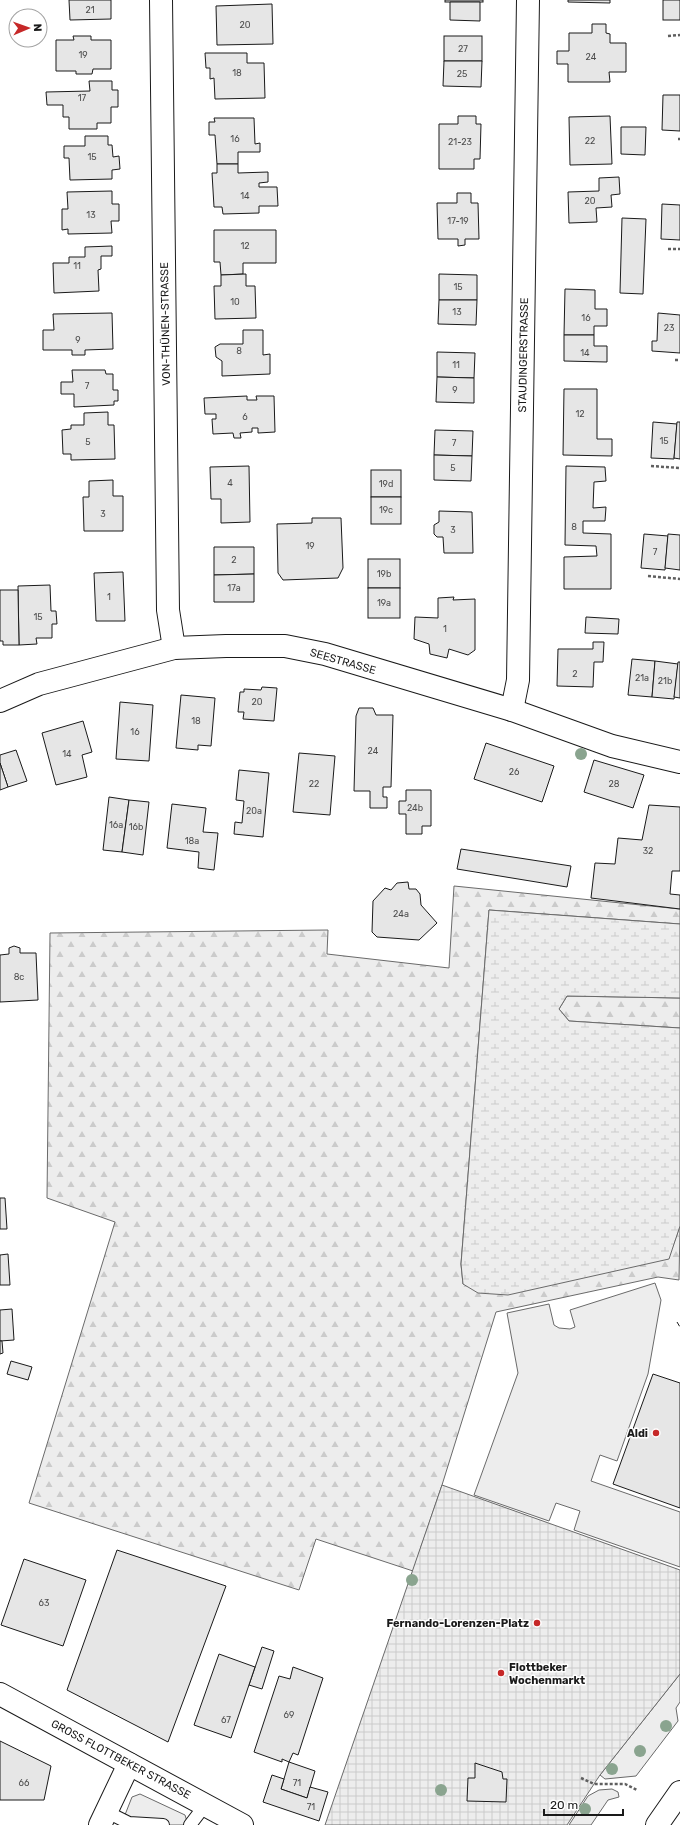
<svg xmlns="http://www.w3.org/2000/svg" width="680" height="1825" font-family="Rubik,sans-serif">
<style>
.built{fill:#ededed;stroke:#6a6a6a}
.forest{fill:url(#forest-firs);stroke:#6a6a6a}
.wetland{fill:url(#wetland-marsh);stroke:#6a6a6a}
.plaza{fill:url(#plaza-grid);stroke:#6a6a6a}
.building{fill:#e6e6e6;stroke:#1a1a1a}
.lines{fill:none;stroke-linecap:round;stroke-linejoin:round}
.service-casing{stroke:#1a1a1a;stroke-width:14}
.minor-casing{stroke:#1a1a1a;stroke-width:24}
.primary-casing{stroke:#1a1a1a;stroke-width:24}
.path{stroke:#5f5f5f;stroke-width:2.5;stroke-dasharray:3 2;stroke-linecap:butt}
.service{stroke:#fff;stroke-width:12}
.minor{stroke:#fff;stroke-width:22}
.primary{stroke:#fff;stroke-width:22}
.fence{stroke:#1a1a1a;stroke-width:1;stroke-dasharray:5 2;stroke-linecap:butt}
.tree{fill:#8aa48f}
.poi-dot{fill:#c62828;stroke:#fff;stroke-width:1.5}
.labels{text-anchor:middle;stroke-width:3;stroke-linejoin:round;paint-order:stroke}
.number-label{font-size:9px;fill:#4d4d4d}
.street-label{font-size:11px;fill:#1a1a1a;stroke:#fff}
.poi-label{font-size:11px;font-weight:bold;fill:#1a1a1a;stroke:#fff;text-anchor:end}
</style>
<defs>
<pattern id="forest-firs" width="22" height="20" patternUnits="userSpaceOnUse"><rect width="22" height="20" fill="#ededed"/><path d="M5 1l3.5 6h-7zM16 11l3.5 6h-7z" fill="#cbcbcb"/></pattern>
<pattern id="wetland-marsh" width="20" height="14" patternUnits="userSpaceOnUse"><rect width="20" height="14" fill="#ededed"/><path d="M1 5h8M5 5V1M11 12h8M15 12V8" fill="none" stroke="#cbcbcb"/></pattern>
<pattern id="plaza-grid" width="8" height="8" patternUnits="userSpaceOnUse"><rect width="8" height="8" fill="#ededed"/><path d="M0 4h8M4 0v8" fill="none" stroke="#cbcbcb"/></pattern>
</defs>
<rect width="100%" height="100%" fill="#fff"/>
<g class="built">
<polygon points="655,1283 661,1300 648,1374 617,1461 600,1455 591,1481 680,1512 680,1567 574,1530 580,1511 556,1503 549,1521 474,1495 518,1373 507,1313 549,1304 554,1325 559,1328 570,1329 575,1327 570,1310"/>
<polygon points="680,1674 680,1702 676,1708 678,1721 636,1776 605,1779 600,1775"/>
<polygon points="612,1789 618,1792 619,1797 608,1800 591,1825 569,1825 588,1796 599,1790"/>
<polygon points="140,1794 185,1815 188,1825 121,1825 132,1797"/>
</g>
<g class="forest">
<polygon points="454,886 680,909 680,924 489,910 461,1264 463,1284 668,1259 680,1226 679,1280 658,1277 496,1312 442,1485 413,1571 316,1539 299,1590 29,1503 115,1222 47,1198 50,933 328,930 327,954 449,968"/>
<polygon points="567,996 680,998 680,1028 569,1021 559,1009"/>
</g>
<polygon class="wetland" points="489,910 680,924 680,998 567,996 559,1009 569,1021 680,1028 680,1226 669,1259 508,1295 478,1293 463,1284 461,1264"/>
<polygon class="plaza" points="442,1485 680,1570 680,1674 600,1775 567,1825 325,1825"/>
<g class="building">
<polygon points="69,0 111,0 111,19 70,20"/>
<rect x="445" y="0" width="38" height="2"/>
<polygon points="568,0 610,0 610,3 568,2"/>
<rect x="663" y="0" width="17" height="20"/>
<polygon points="450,2 480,2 480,21 450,20"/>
<polygon points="272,4 273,44 217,45 216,6"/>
<polygon points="592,24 606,24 606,33 610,34 610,43 626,43 626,72 609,72 610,82 568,82 568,64 557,64 557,51 569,51 569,33 592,33"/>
<polygon points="73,36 91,36 91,40 111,40 111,69 93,69 92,74 76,74 76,71 56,71 56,40 74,40"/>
<rect x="444" y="36" width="38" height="25"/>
<polygon points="205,53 247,53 247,63 264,63 265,98 215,99 214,78 210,79 210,68 206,68"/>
<polygon points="444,61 482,61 481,87 443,86"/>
<polygon points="89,81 112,81 112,90 118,90 118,107 111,107 111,123 97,123 97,129 69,129 69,117 63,117 63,105 47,105 46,92 90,91"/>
<polygon points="663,95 680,95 680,131 662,130"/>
<polygon points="458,116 476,116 476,124 481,124 480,159 474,159 474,169 439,169 439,124 458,124"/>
<polygon points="610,116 612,164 570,165 569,117"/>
<polygon points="214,118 254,118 255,144 260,143 260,152 238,152 238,164 217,164 215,135 209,135 209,122 215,122"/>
<polygon points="621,127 646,127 645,155 621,154"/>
<polygon points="85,136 108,136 108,145 112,145 113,157 119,156 120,169 112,170 112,179 70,180 69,158 64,158 64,146 85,146"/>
<polygon points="217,164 238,164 238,173 268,172 268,182 259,183 259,187 277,187 278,206 259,206 259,213 223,214 222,207 214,207 212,173 217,173"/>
<polygon points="619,177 620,194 611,195 612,207 596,208 597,222 569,223 568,192 599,191 599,178"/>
<polygon points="112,191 112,204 119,204 119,221 111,221 112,233 68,234 68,229 62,230 62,209 68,209 67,192"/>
<polygon points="457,193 471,193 471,203 478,203 479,239 465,239 465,245 458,246 458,239 438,239 437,203 457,203"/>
<polygon points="662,204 680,205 680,240 661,239"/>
<polygon points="622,218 646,219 643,294 620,293"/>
<polygon points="214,230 276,230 276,263 243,263 243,274 221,275 220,262 214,262"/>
<polygon points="112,246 112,256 101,256 101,269 98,270 99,291 54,293 53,263 69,263 69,257 85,257 85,247"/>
<polygon points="246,274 246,286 255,286 256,318 215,319 214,286 221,286 221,275"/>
<polygon points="439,274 477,275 477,300 439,300"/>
<polygon points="565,289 595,290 595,309 607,309 607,326 594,326 594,335 564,335"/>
<polygon points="439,300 477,300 476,325 438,324"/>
<polygon points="112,313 113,349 85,350 85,355 72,355 72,350 43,350 43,330 54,330 53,314"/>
<polygon points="658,313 680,315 680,353 652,351 652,341 657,341"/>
<polygon points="243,330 263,330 263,355 270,354 270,374 222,376 222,361 216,357 215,347 220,344 243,344"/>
<polygon points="564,335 594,335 594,346 607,346 607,362 564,361"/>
<polygon points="437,352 475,353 474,378 437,377"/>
<polygon points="72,370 105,370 106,374 113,374 113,390 118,390 118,401 114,401 114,405 74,407 74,394 61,394 61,382 73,382"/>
<polygon points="437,377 474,378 474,403 436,402"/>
<polygon points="564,389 597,389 597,439 612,439 612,456 563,455"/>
<polygon points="247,396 247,400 257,400 256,396 274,396 275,432 258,433 258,428 252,428 252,432 240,433 241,438 234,438 233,433 213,434 212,419 216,419 216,414 205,414 204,398"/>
<polygon points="108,412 108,425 114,425 115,459 71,460 71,454 63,454 62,430 71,429 71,425 84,425 84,413"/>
<polygon points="653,422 677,424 674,459 651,458"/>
<polygon points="677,422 680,422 680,459 674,458"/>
<polygon points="435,430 473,431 472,456 434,455"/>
<polygon points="434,455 472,456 471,481 434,480"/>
<polygon points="249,466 250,522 221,523 221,499 211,499 210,467"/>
<polygon points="566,466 605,467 606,481 594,482 593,508 606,507 605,521 583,521 583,533 611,534 611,589 564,589 564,557 597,556 596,546 565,545"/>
<rect x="371" y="470" width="30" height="27"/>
<polygon points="113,480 113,496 123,496 123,531 84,531 83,497 89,497 89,481"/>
<rect x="371" y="497" width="30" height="27"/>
<polygon points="439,511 472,512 473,553 444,553 443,537 437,537 434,534 434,525 439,522"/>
<polygon points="312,518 341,518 343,568 338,578 283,580 278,573 277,524 312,523"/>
<polygon points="644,534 668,536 665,570 641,568"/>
<polygon points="668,534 680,535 680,570 665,568"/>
<polygon points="214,547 254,547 254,574 214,575"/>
<rect x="368" y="559" width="32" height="29"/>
<polygon points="123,572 125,621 96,621 94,573"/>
<polygon points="254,574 254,602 214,602 214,575"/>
<polygon points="50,585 51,611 56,611 57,624 52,624 52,638 36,638 37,644 19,645 18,586"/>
<rect x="368" y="588" width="32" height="30"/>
<polygon points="0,590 18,590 19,645 3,645 3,641 0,641"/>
<polygon points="454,597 453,600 475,599 475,650 468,655 449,649 447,658 430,654 429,644 414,639 415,617 438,618 438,598"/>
<polygon points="586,617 619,619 618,634 585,633"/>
<polygon points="593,642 604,642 603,662 594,662 593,687 557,686 558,649 593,649"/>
<polygon points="632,659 655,661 652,697 628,695"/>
<polygon points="655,661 678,664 674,699 652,697"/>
<polygon points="678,662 680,662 680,698 674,697"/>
<polygon points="262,687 277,688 274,721 243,719 244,712 238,712 240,692 244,692 244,689 261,690"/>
<polygon points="181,695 215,698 211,746 198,745 198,750 176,748"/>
<polygon points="120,702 153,705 149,761 116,759"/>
<polygon points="359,708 373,708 376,715 393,715 391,787 383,787 383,797 387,797 387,808 370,808 370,791 354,791 356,716"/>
<polygon points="83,721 92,752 82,755 87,777 56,785 42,733"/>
<polygon points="486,743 554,766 542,802 474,779"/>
<polygon points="16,750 27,781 8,787 0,763 0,755"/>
<polygon points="299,753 335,756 330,815 293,812"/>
<polygon points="594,760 644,775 633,808 584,792"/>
<polygon points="0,763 8,787 0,790"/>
<polygon points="239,770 269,773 263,837 234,834 235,822 242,823 244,801 236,800"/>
<polygon points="406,790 431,790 431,826 422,826 422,834 406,834 406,814 399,814 399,801 406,801"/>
<polygon points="109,797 129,800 122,852 103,850"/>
<polygon points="129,800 149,802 143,855 122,852"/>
<polygon points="172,804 206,808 203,832 218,833 214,870 198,868 199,852 167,848"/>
<polygon points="649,805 680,807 680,871 672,871 670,894 680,895 680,909 591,898 595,863 615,864 618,838 642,840"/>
<polygon points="461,849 571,866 567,887 457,869"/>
<polygon points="408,882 409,889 416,889 420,894 421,905 437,923 419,940 377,937 372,932 373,901 385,888 391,890 397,883"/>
<polygon points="14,946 20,948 20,953 36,953 38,1000 0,1002 0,955 9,954 9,948"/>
<polygon points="0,1198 5,1198 7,1229 0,1229"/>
<polygon points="8,1254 10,1285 0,1285 0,1255"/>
<polygon points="12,1309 14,1340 0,1341 0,1310"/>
<polygon points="0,1341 2,1341 3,1353 0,1354"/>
<polygon points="11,1361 32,1367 28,1380 7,1374"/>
<polygon points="653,1374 680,1383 680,1508 613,1484"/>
<polygon points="117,1550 226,1586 168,1742 67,1690"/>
<polygon points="24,1559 86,1580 63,1646 1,1625"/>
<polygon points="262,1647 274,1651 262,1689 249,1685"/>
<polygon points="219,1654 255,1667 231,1738 194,1725"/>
<polygon points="293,1667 323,1678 298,1755 293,1753 289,1762 282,1759 282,1762 254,1752 279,1676 290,1679"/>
<polygon points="0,1741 51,1766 44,1800 0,1800"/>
<polygon points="289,1762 315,1771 307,1798 281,1789"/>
<polygon points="475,1763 502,1772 503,1779 507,1779 506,1802 467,1801 468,1778 475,1778"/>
<polygon points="272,1775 284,1779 281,1789 307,1798 310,1787 328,1792 319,1821 263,1802"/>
</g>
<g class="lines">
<g class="service-casing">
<g id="service">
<polyline points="107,1812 129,1823 163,1825"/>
<polyline points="190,1825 206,1804"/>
</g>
</g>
<g class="minor-casing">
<g id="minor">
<polyline points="161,0 168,610 174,648"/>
<polyline points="0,701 39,684 174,648 226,646 285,646 325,654 512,710 612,746 680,762"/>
<polyline points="512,710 518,680 528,0"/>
<polyline points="0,1694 242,1825"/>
<polyline points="100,1825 129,1764"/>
</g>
</g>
<g class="primary-casing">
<polyline id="primary" points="657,1825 680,1792"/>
</g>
<g class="path">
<polyline points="668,36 680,35"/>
<polyline points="678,139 680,139"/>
<polyline points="668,249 680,249"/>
<polyline points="675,360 680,360"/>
<polyline points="651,466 680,468"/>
<polyline points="648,576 680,579"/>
<polyline points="581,1778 594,1784 625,1784 637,1790"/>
</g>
<use href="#service" class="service"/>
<use href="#minor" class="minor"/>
<use href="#primary" class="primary"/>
<polyline class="fence" points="677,1322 680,1327"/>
</g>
<g class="tree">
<circle cx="581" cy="754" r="6"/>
<circle cx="412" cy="1580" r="6"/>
<circle cx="666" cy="1726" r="6"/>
<circle cx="640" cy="1751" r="6"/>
<circle cx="612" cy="1769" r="6"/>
<circle cx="441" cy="1790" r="6"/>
<circle cx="585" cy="1809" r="6"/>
</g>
<g class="poi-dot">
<circle cx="656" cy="1433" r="4"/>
<circle cx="537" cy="1623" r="4"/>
<circle cx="501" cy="1673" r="4"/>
</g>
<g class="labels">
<g class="number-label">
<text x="90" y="13">21</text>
<text x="245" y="28">20</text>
<text x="463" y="52">27</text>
<text x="83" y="58">19</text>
<text x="591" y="60">24</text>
<text x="237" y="76">18</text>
<text x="462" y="77">25</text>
<text x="82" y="101">17</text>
<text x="235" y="142">16</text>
<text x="590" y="144">22</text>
<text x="460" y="145">21-23</text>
<text x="92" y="160">15</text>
<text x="245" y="199">14</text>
<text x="590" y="204">20</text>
<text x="91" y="218">13</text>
<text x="458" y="224">17-19</text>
<text x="245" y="249">12</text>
<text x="77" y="269">11</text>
<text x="458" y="290">15</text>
<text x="235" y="305">10</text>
<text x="457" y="315">13</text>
<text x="586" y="321">16</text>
<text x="669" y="331">23</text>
<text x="78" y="343">9</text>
<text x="239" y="354">8</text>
<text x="585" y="356">14</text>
<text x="456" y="368">11</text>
<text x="87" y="389">7</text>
<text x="455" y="393">9</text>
<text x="580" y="417">12</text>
<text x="245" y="420">6</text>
<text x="664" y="444">15</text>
<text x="88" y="445">5</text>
<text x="454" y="446">7</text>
<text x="453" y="471">5</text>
<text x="230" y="486">4</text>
<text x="386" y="487">19d</text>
<text x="386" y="513">19c</text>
<text x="103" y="517">3</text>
<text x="574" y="530">8</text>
<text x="453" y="533">3</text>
<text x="310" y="549">19</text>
<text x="655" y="555">7</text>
<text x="234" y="563">2</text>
<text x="384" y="577">19b</text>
<text x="234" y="591">17a</text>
<text x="109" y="600">1</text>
<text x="384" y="606">19a</text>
<text x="38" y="620">15</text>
<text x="445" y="632">1</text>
<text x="575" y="677">2</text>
<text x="642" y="681">21a</text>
<text x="665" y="684">21b</text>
<text x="257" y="705">20</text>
<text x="196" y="724">18</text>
<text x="135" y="735">16</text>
<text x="373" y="754">24</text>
<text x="67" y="757">14</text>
<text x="514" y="775">26</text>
<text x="314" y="787">22</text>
<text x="614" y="787">28</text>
<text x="415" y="811">24b</text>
<text x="254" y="814">20a</text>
<text x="116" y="828">16a</text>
<text x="136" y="830">16b</text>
<text x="192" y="844">18a</text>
<text x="648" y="854">32</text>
<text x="401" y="917">24a</text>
<text x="19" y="980">8c</text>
<text x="44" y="1606">63</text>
<text x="289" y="1718">69</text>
<text x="226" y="1723">67</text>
<text x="24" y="1786">66</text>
<text x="297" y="1786">71</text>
<text x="311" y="1810">71</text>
</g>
<g class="street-label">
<text transform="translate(165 324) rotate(-91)" y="4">VON-THÜNEN-STRASSE</text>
<text transform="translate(523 355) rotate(-89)" y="4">STAUDINGERSTRASSE</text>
<text transform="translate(343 661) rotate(16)" y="4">SEESTRASSE</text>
<text transform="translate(121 1759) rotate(28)" y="4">GROSS FLOTTBEKER STRASSE</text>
</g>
<g class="poi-label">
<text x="648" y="1437">Aldi</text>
<text x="529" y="1627">Fernando-Lorenzen-Platz</text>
<text x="509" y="1671" text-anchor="start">Flottbeker<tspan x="509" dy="13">Wochenmarkt</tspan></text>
</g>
</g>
<g transform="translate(28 28) rotate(88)"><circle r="19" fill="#ffffff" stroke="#a3a3a3"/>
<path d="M0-3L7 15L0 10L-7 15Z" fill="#c62828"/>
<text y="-6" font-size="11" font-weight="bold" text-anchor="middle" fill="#1a1a1a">N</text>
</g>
<path d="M544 1809v6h79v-6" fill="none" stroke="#1a1a1a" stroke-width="2"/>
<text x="550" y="1809" font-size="12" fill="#1a1a1a" stroke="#ffffff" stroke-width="3" paint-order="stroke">20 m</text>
</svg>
